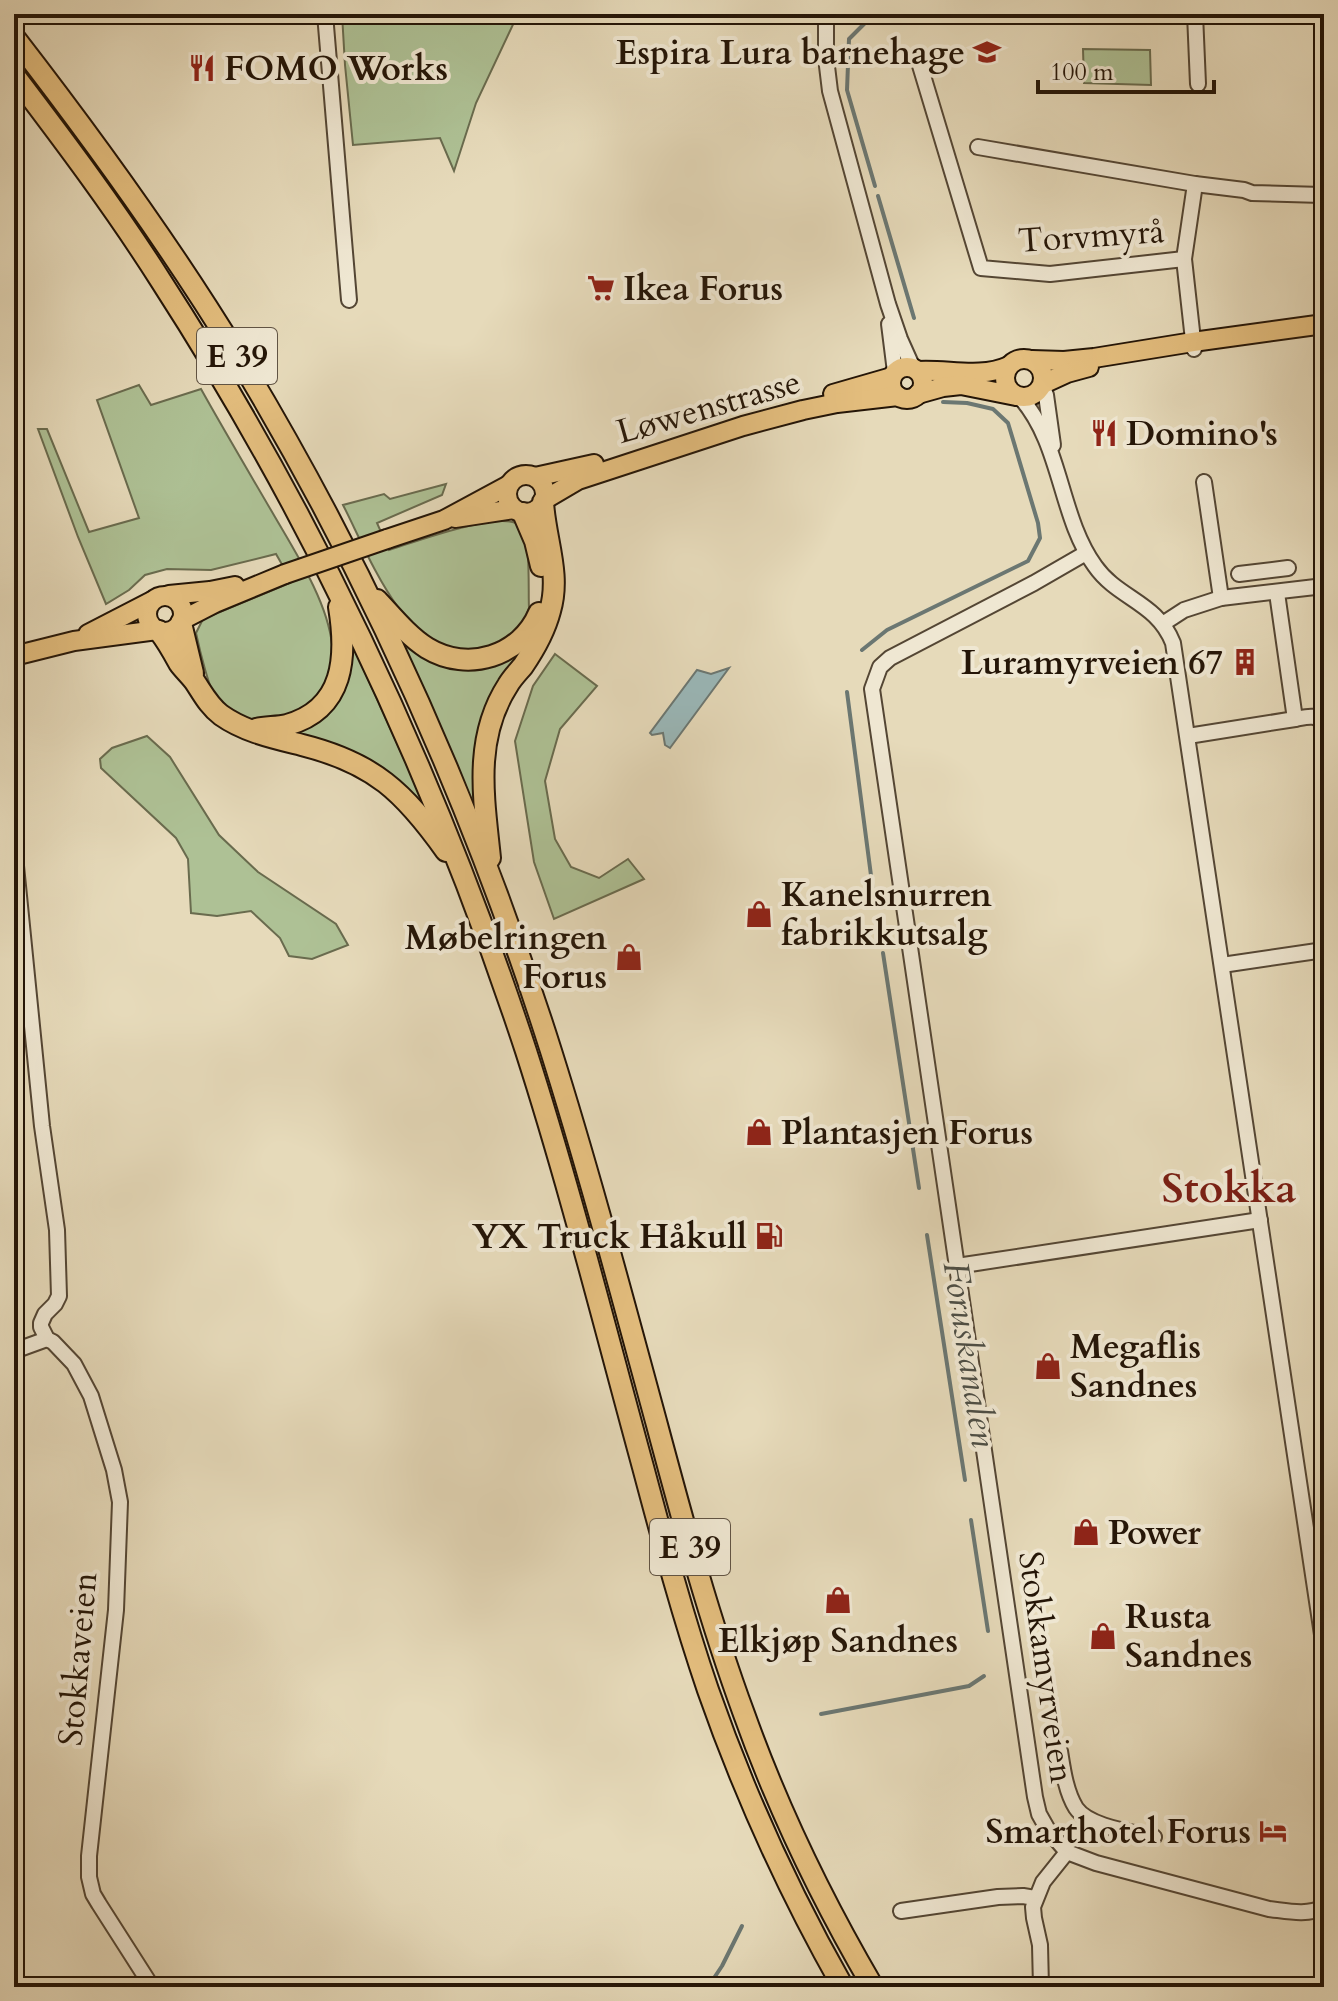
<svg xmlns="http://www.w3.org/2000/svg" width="1338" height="2001" font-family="Cardo,serif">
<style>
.green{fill:#aec195;stroke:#696b4e;stroke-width:2}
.water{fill:#9ab8b9;stroke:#6b7772;stroke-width:2}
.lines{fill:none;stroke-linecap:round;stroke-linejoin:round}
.stream{stroke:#6b7772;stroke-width:4}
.minor-casing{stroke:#544634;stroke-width:18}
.major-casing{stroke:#241507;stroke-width:22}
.highway-casing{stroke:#241507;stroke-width:24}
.minor{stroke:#efe7d2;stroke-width:14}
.major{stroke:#e3bd7d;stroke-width:18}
.highway{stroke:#e3bd7d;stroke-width:20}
.major-bridge-casing{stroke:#241507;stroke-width:22;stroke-linecap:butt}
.major-bridge{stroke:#e3bd7d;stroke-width:18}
.labels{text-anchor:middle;stroke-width:8;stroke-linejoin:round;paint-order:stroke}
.shield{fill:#efe7d2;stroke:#615444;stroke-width:2}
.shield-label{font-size:32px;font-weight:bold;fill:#241507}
.poi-label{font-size:34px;font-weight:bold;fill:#241507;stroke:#efe7d2;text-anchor:start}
.street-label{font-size:34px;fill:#241507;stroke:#efe7d2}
.water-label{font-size:36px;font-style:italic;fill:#4d4e45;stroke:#efe7d2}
.district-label{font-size:42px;font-weight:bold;fill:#7a1f14;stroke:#efe7d2}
</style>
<rect width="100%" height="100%" fill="#e6daba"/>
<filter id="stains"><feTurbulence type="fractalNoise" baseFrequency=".0025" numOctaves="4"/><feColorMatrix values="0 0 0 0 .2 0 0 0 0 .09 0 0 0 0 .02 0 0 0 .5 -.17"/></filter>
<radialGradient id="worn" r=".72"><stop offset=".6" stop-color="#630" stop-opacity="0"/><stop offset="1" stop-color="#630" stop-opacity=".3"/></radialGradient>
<g class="green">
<polygon points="342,14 518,14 476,103 454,171 440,138 353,145 345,65"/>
<polygon points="1083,49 1150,50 1151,85 1084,83"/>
<path d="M139 385 151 405 201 389C225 432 250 474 275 517 296 553 328 603 332 645 339 707 265 745 219 703 210 695 199 647 196 633L203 619 292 582 276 554 211 570 167 569 145 575 129 590 106 604 78 537 38 429H47L89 532 139 518 97 400Z"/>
<path d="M446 484 442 495 377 523 389 550C412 543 507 507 521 527 531 540 528 590 529 608 524 625 506 646 487 649 480 650 470 653 463 652 402 648 367 551 343 505L384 494 390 499Z"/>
<polygon points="396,632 432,660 521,651 478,805 473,809"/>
<polygon points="354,648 422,799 415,801 285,736 301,725 349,651"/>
<polygon points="555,654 597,686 560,729 545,781 555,839 571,867 599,878 628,859 644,879 554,919 534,862 515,741 533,686"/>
<polygon points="147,736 170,757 219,835 258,872 336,924 348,945 312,959 289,956 280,938 251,911 217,916 191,913 188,859 176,838 101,768 100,759 112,748"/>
</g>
<polygon class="water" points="729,668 670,748 665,745 663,733 652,735 650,733 697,670 711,674"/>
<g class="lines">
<g class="stream">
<polyline points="874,14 849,39 847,90 875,186"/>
<polyline points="878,196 914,318"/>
<polyline points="862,650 887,630 1028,561 1040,538 1038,523 1008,423 993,409 967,403 943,402"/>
<polyline points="847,692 875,906"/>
<polyline points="883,953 919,1188"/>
<polyline points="927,1235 965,1480"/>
<polyline points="971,1520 988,1631"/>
<polyline points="821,1714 969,1686 984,1676"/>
<polyline points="708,1987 722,1966 742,1926"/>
</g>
<g class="minor-casing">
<g id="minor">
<polyline points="325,14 349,300"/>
<polyline points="826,14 826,58 830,91 888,304 900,339 913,368"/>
<polyline points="1195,14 1198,84"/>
<polyline points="918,59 981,268 1050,274 1184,259"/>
<polyline points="978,147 1195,184 1244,190 1252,193 1322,195"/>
<polyline points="889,324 895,372"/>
<polyline points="1194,349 1184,259 1195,184"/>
<polyline points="1042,385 1046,395 1053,445"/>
<path d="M1020 397C1062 444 1059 516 1095 566 1118 599 1157 602 1173 643L1324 1648"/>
<polyline points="1204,482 1221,598"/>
<path d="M1086 553 1034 583 890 658 880 667 872 689 1035 1797 1039 1814 1048 1830 1067 1852 1096 1863 1269 1909C1287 1911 1307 1916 1324 1907"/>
<polyline points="1239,574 1288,568"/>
<polyline points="1164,623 1184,610 1221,598 1324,586"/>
<path d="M1295 719C1306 717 1317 713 1324 724"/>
<polyline points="1188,736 1295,719 1277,593"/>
<polyline points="14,846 42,1126 57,1230 59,1296 55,1304 45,1314 41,1323 41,1327 47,1339 53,1342 74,1364 91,1396 114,1470 120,1502 116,1610 89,1856 89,1877 93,1894 99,1904 152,1987"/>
<polyline points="1222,965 1324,950"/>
<polyline points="957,1266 1260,1220"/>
<polyline points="14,1351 47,1339"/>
<path d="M1060 1751C1063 1770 1066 1792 1076 1808 1089 1827 1132 1832 1154 1837"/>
<polyline points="901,1911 998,1897 1023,1896 1035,1898"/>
<polyline points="1041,1987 1040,1945 1034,1918 1033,1907 1043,1882 1067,1852"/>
</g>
</g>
<g class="major-casing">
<g id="major">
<circle cx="1024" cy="378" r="19"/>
<polyline points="1032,360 1064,361 1094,358 1193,342 1324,324"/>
<circle cx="907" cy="383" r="16"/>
<path d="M918 371C949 369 979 379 1009 366"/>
<polyline points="1043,384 1067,373 1089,367"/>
<polyline points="833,394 892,377"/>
<polyline points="918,394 943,387 961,385 1016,396"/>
<circle cx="526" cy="494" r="19"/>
<polyline points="535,477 594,464"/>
<polyline points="544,500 578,480 743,426 803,410 837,403 898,396"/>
<polyline points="455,518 514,509"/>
<polyline points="387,539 444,520 509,485"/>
<polyline points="169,595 210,591 235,586"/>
<circle cx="165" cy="614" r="18"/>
<polyline points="182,620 215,603 285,574"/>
<polyline points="88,634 152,601"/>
<polyline points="14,656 74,641 157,630"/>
</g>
</g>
<g class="highway-casing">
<g id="highway">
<path d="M14 37C93 139 170 245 237 355 369 573 474 808 551 1051 590 1175 623 1300 657 1425 683 1522 709 1619 744 1714 778 1809 822 1900 873 1987"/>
<path d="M14 75C65 142 116 210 161 281 316 521 437 780 526 1051 570 1188 605 1328 643 1467 663 1542 683 1617 708 1690 744 1793 789 1892 843 1987"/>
<polyline points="523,513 535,541 541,566"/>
<path d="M377 600C392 616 408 636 427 648 468 673 521 656 539 613"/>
<polyline points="181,623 193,673"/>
<path d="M159 631C167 641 173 652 179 663 183 669 190 675 195 682 203 694 209 706 221 715 245 732 274 738 302 745 374 763 404 792 446 851"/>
<path d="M256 729C266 727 277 727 287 725 345 709 347 656 339 607"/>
<path d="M490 858C484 799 473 739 508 685 512 678 518 672 523 666 534 650 545 630 550 611 561 574 545 539 543 502"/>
</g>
</g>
<use href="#minor" class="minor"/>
<use href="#major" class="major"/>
<use href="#highway" class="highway"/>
<g class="major-bridge-casing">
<polyline id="major-bridge" points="285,574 387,539"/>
</g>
<use href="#major-bridge" class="major-bridge"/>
</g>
<defs>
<g id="school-bare" transform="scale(2.16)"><path d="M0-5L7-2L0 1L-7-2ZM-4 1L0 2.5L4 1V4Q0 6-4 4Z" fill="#8f2418" stroke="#efe7d2" stroke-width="2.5" paint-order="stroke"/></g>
<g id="restaurant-bare" transform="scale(2.16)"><path d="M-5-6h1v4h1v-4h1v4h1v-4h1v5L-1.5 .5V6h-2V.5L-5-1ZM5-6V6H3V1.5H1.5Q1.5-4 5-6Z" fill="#8f2418" stroke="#efe7d2" stroke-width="2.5" paint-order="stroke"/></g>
<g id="supermarket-bare" transform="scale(2.16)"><path d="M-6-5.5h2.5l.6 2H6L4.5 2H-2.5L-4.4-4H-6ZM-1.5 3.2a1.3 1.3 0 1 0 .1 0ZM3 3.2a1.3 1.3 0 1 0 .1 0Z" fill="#8f2418" stroke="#efe7d2" stroke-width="2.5" paint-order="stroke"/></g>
<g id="building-bare" transform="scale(2.16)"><path d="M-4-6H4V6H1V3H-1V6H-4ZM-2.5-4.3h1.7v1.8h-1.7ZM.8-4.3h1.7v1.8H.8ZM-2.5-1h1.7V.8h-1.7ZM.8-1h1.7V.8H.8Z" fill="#8f2418" stroke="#efe7d2" stroke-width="2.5" paint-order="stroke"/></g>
<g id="shop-bare" transform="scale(2.16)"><path d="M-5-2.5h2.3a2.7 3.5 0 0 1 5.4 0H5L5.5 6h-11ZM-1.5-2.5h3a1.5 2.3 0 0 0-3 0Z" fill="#8f2418" stroke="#efe7d2" stroke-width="2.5" paint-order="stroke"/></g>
<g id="fuel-bare" transform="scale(2.16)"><path d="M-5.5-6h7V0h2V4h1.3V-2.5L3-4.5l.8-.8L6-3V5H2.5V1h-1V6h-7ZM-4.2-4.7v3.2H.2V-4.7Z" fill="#8f2418" stroke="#efe7d2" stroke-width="2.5" paint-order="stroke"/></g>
<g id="hotel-bare" transform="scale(2.16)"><path d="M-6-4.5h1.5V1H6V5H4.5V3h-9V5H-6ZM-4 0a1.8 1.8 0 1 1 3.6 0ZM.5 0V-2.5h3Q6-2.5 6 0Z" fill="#8f2418" stroke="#efe7d2" stroke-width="2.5" paint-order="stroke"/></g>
</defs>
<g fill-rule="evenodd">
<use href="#school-bare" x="987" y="52"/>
<use href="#restaurant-bare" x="202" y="68"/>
<use href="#supermarket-bare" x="601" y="288"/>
<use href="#restaurant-bare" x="1104" y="433"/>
<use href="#building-bare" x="1245" y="662"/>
<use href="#shop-bare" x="759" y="914"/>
<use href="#shop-bare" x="629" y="957"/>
<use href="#shop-bare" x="759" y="1132"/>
<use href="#fuel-bare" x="769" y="1236"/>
<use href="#shop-bare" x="1048" y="1366"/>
<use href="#shop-bare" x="1086" y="1532"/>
<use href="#shop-bare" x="838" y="1600"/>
<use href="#shop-bare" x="1103" y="1636"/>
<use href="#hotel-bare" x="1273" y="1831"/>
</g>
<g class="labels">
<g class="shield">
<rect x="197" y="328" width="80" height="56" rx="6"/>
<rect x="650" y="1519" width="80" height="56" rx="6"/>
</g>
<g class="shield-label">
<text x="237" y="367">E 39</text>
<text x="690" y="1558">E 39</text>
</g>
<g class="poi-label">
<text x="965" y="64" text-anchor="end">Espira Lura barnehage</text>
<text x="224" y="80">FOMO Works</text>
<text x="623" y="300">Ikea Forus</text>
<text x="1126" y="445">Domino's</text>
<text x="1223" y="674" text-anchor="end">Luramyrveien 67</text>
<text x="781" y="906">Kanelsnurren<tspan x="781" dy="39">fabrikkutsalg</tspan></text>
<text x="607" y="949" text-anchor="end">Møbelringen<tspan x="607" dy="39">Forus</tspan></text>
<text x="781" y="1144">Plantasjen Forus</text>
<text x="747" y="1248" text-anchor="end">YX Truck Håkull</text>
<text x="1070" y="1358">Megaflis<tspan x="1070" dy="39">Sandnes</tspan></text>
<text x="1108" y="1544">Power</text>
<text x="1125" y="1628">Rusta<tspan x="1125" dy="39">Sandnes</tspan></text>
<text x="838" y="1652" text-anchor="middle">Elkjøp Sandnes</text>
<text x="1251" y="1843" text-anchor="end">Smarthotel Forus</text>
</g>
<g class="street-label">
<text transform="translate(1091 235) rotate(-4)" y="12">Torvmyrå</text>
<text transform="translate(708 406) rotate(-16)" y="12">Løwenstrasse</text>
<text transform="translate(77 1659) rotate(-85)" y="12">Stokkaveien</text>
<text transform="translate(1047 1667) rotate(82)" y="12">Stokkamyrveien</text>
</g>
<g class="water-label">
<text transform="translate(971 1354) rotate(81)" y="13">Foruskanalen</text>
</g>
<g class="district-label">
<text x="1229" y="1202">Stokka</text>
</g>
</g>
<rect width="1338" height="2001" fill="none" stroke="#e6daba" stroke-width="48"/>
<rect x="16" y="16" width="1306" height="1969" fill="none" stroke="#241507" stroke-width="4"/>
<rect x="24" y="24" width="1290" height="1953" fill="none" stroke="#241507" stroke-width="2"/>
<path d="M1038 80v12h176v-12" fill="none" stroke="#241507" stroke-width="4"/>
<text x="1050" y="80" font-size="24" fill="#241507" stroke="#efe7d2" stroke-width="6" paint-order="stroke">100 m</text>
<rect width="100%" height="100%" filter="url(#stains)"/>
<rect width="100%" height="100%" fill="url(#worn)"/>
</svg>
